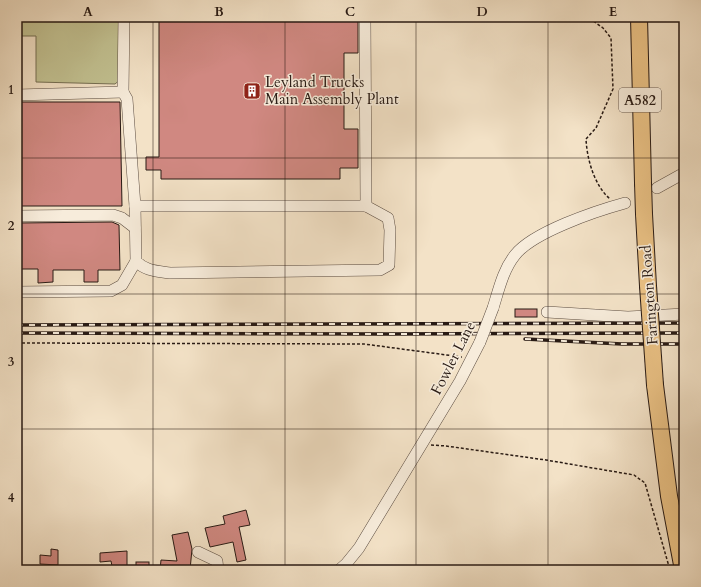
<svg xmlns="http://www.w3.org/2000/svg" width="701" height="587" font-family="Cardo,serif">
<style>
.green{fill:#c2c191;stroke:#756e52}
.building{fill:#d08881;stroke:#281a14}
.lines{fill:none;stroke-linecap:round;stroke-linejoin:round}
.minor-casing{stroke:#5b4c41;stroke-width:12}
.highway-casing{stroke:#281a14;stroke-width:18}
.path{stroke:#281a14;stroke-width:1.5;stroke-dasharray:3 2;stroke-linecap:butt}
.minor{stroke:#f7ecdb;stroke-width:11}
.highway{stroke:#eac184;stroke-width:16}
.rail-casing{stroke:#281a14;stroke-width:3.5}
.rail{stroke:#f7ecdb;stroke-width:2;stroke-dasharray:6;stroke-linecap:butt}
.minor-bridge-casing{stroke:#5b4c41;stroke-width:12;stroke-linecap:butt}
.highway-bridge-casing{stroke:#281a14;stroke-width:18;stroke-linecap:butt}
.minor-bridge{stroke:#f7ecdb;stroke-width:11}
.highway-bridge{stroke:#eac184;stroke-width:16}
.grid{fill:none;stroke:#281a14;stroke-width:1;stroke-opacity:0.55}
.labels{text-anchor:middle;stroke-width:3;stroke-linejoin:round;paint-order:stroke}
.shield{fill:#f7ecdb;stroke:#665950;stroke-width:1}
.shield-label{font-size:14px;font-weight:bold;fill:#281a14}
.poi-label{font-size:15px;fill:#281a14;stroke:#f7ecdb;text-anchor:start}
.street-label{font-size:15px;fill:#281a14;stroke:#f7ecdb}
.neatline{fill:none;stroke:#281a14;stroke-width:1.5}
.grid-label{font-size:13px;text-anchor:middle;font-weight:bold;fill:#281a14}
</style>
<rect width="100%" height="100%" fill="#f3e2c7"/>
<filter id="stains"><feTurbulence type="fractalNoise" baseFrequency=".005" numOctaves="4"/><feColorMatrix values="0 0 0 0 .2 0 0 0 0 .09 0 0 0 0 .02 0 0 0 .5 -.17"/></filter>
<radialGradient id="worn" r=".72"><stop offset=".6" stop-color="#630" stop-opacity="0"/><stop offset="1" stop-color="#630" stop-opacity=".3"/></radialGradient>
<polygon class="green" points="17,17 122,17 121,79 115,84 36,82 36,36 17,36"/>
<g class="building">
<polygon points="159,17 358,17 358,53 344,53 344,129 358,129 358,168 340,168 340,179 161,179 161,170 146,170 146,157 159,157"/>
<polygon points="17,102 120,102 122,206 17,206"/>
<polygon points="112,222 119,225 120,270 98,270 98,282 84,282 84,270 53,270 53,282 38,283 38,269 17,269 17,223"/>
<rect x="515" y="309" width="22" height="8"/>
<polygon points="246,510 250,525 239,527 246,560 237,562 233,542 210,547 205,528 225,524 223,516"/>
<polygon points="188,532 192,549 190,570 160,570 161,560 177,561 172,535"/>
<polygon points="51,549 58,550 58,565 40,564 40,555 51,556"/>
<polygon points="127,551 127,566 112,566 111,561 100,562 100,553"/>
<rect x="136" y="562" width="13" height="8"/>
</g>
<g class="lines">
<g class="minor-casing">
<g id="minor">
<polyline points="123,92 127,99 135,206 366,206 365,17"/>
<polyline points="17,95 123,92 124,17"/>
<polyline points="657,188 684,173"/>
<path d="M135 206 136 261C145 271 157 271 170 273L380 270 389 265 390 230 388 218 366 206"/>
<polyline points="17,216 113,215 122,218 135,228"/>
<polyline points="17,292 111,291 122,285 136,261"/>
<path d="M493 308C499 289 503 270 515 255 533 232 596 211 625 203"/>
<polyline points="547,312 628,317 684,314"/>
<polyline points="198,552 217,561 218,570"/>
<polyline points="339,570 346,564 359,548 460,381 480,342"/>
</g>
</g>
<g class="highway-casing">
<g id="highway">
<polyline points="639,17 643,183"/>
<polyline points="644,214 648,286"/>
<polyline points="655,385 669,496 683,570"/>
</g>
</g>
<g class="path">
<path d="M591 17 592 20 603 28 611 38 613 89 596 128 586 139C587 159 594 185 610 199"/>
<polyline points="17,343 364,344 462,357"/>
<polyline points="431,445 446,446 546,460 634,475 645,483 670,570"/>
</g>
<use href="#minor" class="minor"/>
<use href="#highway" class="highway"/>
<g class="rail-casing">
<g id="rail">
<polyline points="17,325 684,323"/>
<polyline points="17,333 388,334 684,333"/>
<polyline points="525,339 622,344 684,344"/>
</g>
</g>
<use href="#rail" class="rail"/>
<g class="minor-bridge-casing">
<polyline id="minor-bridge" points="480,342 493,308"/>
</g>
<g class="highway-bridge-casing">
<g id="highway-bridge">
<polyline points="643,183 644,214"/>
<polyline points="648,286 655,385"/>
</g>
</g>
<use href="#minor-bridge" class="minor-bridge"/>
<use href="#highway-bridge" class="highway-bridge"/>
</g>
<path class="grid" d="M153 17V570M285 17V570M416 17V570M548 17V570M17 158H684M17 294H684M17 429H684"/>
<defs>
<g id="building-square" transform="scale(0.9)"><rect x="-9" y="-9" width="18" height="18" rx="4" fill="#8f2418" stroke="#f7ecdb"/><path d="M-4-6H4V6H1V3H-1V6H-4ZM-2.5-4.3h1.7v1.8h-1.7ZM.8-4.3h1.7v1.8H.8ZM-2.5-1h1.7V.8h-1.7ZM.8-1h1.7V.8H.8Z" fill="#fff"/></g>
</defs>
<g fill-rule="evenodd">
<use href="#building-square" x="252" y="91"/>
</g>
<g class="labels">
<rect class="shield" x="619" y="88" width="42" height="24" rx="3"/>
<g class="shield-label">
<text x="640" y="105">A582</text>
</g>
<g class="poi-label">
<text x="265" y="87">Leyland Trucks<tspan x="265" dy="17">Main Assembly Plant</tspan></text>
</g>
<g class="street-label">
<text transform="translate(649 295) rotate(-94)" y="5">Farington Road</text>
<text transform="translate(453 358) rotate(-63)" y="5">Fowler Lane</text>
</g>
</g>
<rect width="701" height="587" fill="none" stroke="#f3e2c7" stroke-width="44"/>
<rect x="22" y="22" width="657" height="543" class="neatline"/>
<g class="grid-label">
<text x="88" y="16">A</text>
<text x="219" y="16">B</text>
<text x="350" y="16">C</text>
<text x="482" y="16">D</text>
<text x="613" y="16">E</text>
<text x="11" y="94">1</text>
<text x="11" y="230">2</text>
<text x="11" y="366">3</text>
<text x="11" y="502">4</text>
</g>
<rect width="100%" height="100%" filter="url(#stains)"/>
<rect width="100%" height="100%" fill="url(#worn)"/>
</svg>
